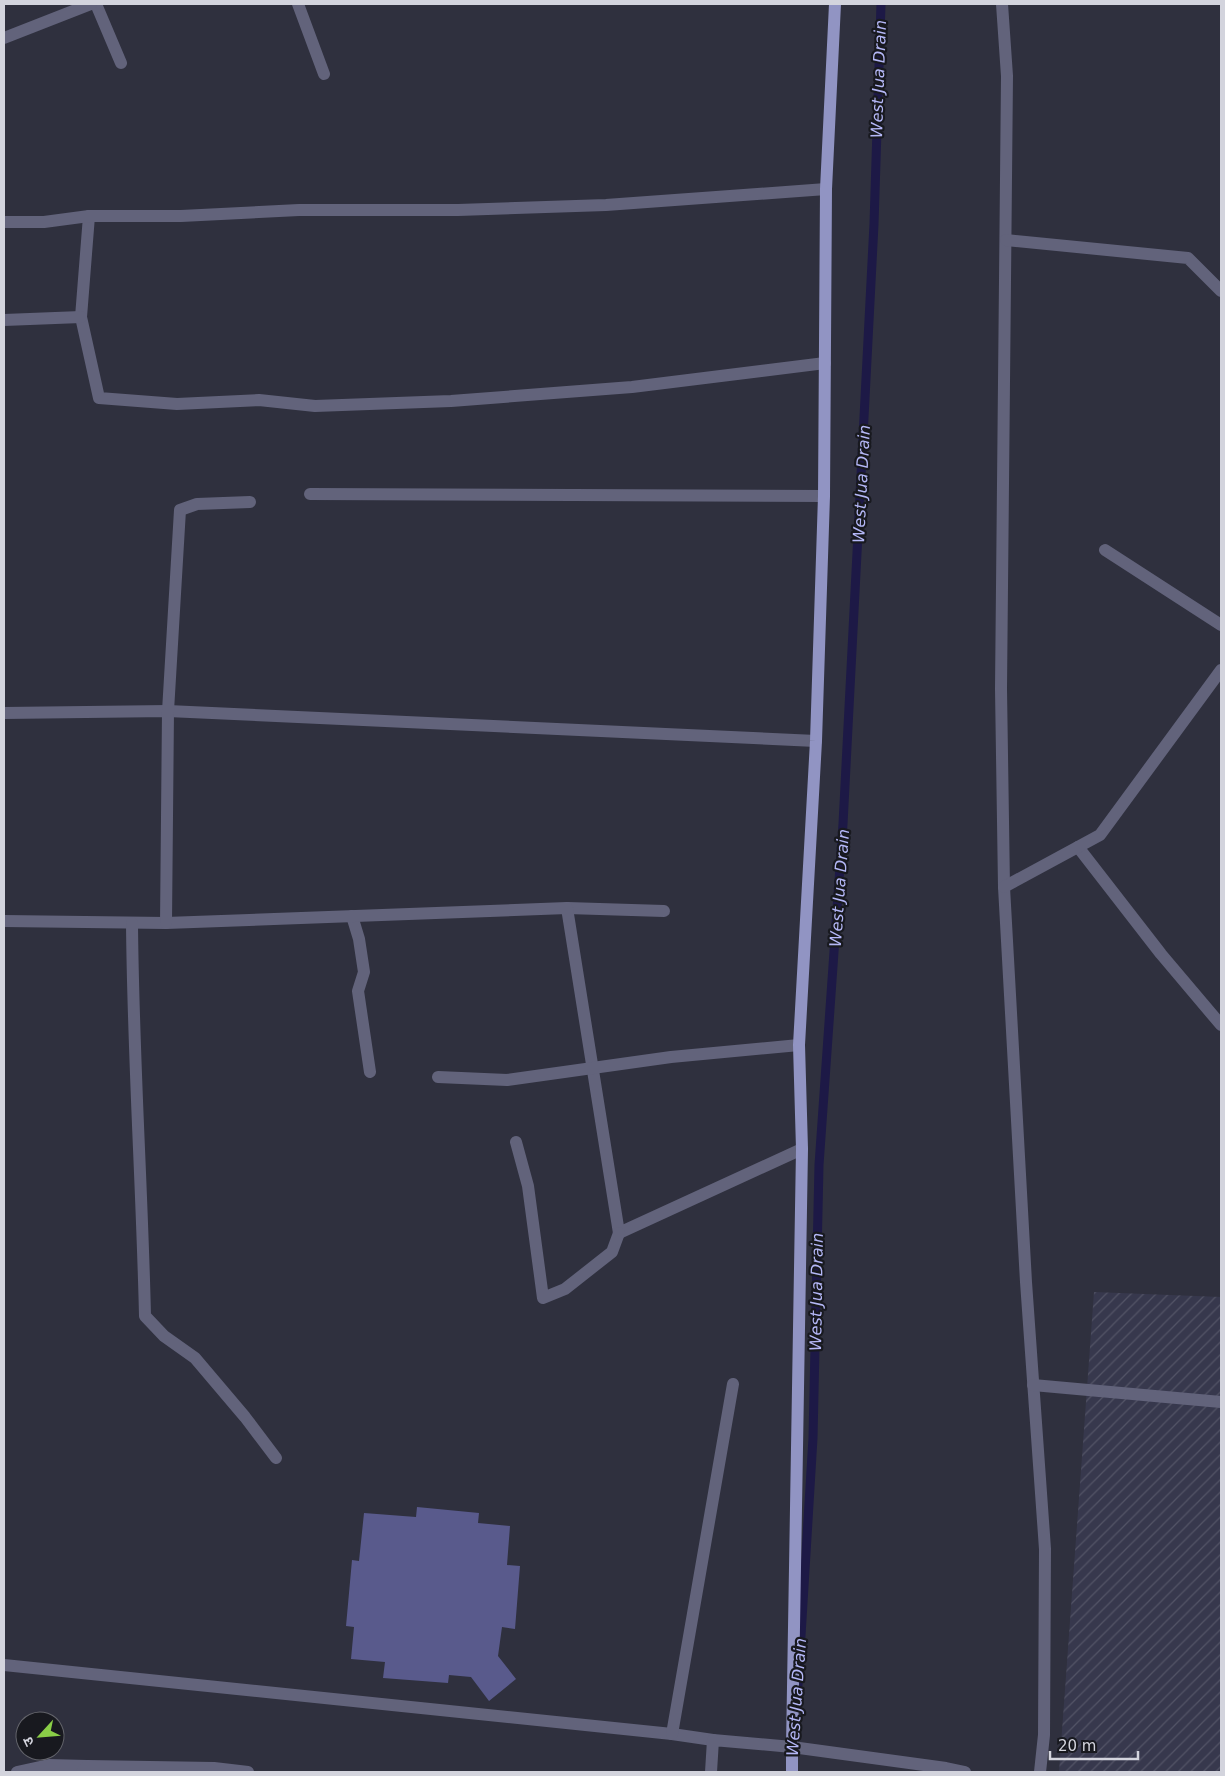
<svg xmlns="http://www.w3.org/2000/svg" width="1225" height="1776" font-family="'DejaVu Sans','Noto Sans Devanagari',sans-serif">
<style>
.industrial{fill:url(#industrial-furrows)}
.lines{fill:none;stroke-linecap:round;stroke-linejoin:round}
.stream{stroke:#1d1946;stroke-width:9}
.building{fill:#595a8c}
.minor{stroke:#62637b;stroke-width:12}
.major{stroke:#9194c3;stroke-width:12}
.labels{text-anchor:middle;stroke-width:4.5;stroke-linejoin:round;paint-order:stroke}
.water-label{font-size:16px;font-style:italic;fill:#b4b7f6;stroke:#18191f}
</style>
<defs>
<pattern id="industrial-furrows" width="10" height="10" patternUnits="userSpaceOnUse" patternTransform="scale(1.25)"><rect width="10" height="10" fill="#37384d"/><path d="M-1 1l2-2M0 10L10 0M9 11l2-2" fill="none" stroke="#535466"/></pattern>
</defs>
<rect width="100%" height="100%" fill="#2f303e"/>
<polygon class="industrial" points="1094,1292 1221,1297 1221,1772 1059,1772"/>
<g class="lines">
<polyline class="stream" points="798,1685 813,1438 819,1165 843,824 874,224 881,4"/>
</g>
<polygon class="building" points="417,1507 479,1513 478,1523 510,1526 507,1565 520,1566 515,1629 502,1627 498,1656 516,1679 489,1701 471,1677 449,1675 448,1683 383,1678 385,1662 351,1659 354,1627 346,1626 352,1560 359,1561 364,1513 416,1517"/>
<g class="lines">
<g class="minor">
<polyline points="96,4 121,63"/>
<polyline points="298,4 324,74"/>
<polyline points="1002,4 1007,76 1001,689 1004,887 1026,1282 1045,1549 1044,1735 1040,1772"/>
<polyline points="4,38 91,4"/>
<polyline points="89,216 81,317 99,398 177,404 259,400 315,406 451,401 632,387 825,363"/>
<polyline points="4,222 44,222 89,216 181,216 299,210 458,210 606,205 826,189"/>
<polyline points="1006,240 1188,258 1221,291"/>
<polyline points="4,320 81,317"/>
<polyline points="310,494 824,496"/>
<polyline points="1105,550 1221,625"/>
<polyline points="4,713 168,711 816,741"/>
<polyline points="1078,847 1161,954 1221,1025"/>
<polyline points="1004,887 1100,835 1221,670"/>
<polyline points="567,908 664,911"/>
<polyline points="352,916 359,939 364,972 358,991 370,1072"/>
<polyline points="4,921 166,923 567,908 619,1233 802,1149"/>
<path d="M132 923C133 1054 142 1185 145 1316L164 1336 195 1358 245 1417 276 1458"/>
<polyline points="166,923 168,711 180,510 197,504 250,502"/>
<polyline points="438,1077 507,1080 671,1057 799,1045"/>
<polyline points="516,1142 528,1186 543,1298 565,1289 612,1252 619,1233"/>
<polyline points="1033,1385 1221,1402"/>
<polyline points="4,1665 672,1734 713,1740"/>
<polyline points="672,1734 733,1384"/>
<polyline points="17,1772 49,1765 87,1766"/>
<polyline points="82,1772 87,1766 214,1768 248,1772"/>
<polyline points="711,1772 713,1740 792,1747 946,1768 965,1772"/>
</g>
<polyline class="major" points="792,1772 792,1747 802,1149 799,1045 816,741 824,496 826,189 835,4"/>
</g>
<g class="labels">
<g class="water-label">
<text transform="translate(878 79) rotate(-88)" y="6">West Jua Drain</text>
<text transform="translate(861 484) rotate(-87)" y="6">West Jua Drain</text>
<text transform="translate(839 888) rotate(-86)" y="6">West Jua Drain</text>
<text transform="translate(816 1292) rotate(-89)" y="6">West Jua Drain</text>
<text transform="translate(796 1697) rotate(-86)" y="6">West Jua Drain</text>
</g>
</g>
<rect width="1225" height="1776" fill="none" stroke="#d3d4dd" stroke-width="10"/>
<g transform="translate(40 1736) rotate(244)"><circle r="24" fill="#18191f" stroke="#63646b"/>
<path d="M0-4L9 19L0 12L-9 19Z" fill="#8ace47"/>
<text y="-8" font-size="14" font-weight="bold" text-anchor="middle" fill="#d3d4dd">उ</text>
</g>
<path d="M1050 1751v8h88v-8" fill="none" stroke="#d3d4dd" stroke-width="2.5"/>
<text x="1058" y="1751" font-size="15" fill="#d3d4dd" stroke="#18191f" stroke-width="4" paint-order="stroke">20 m</text>
</svg>
